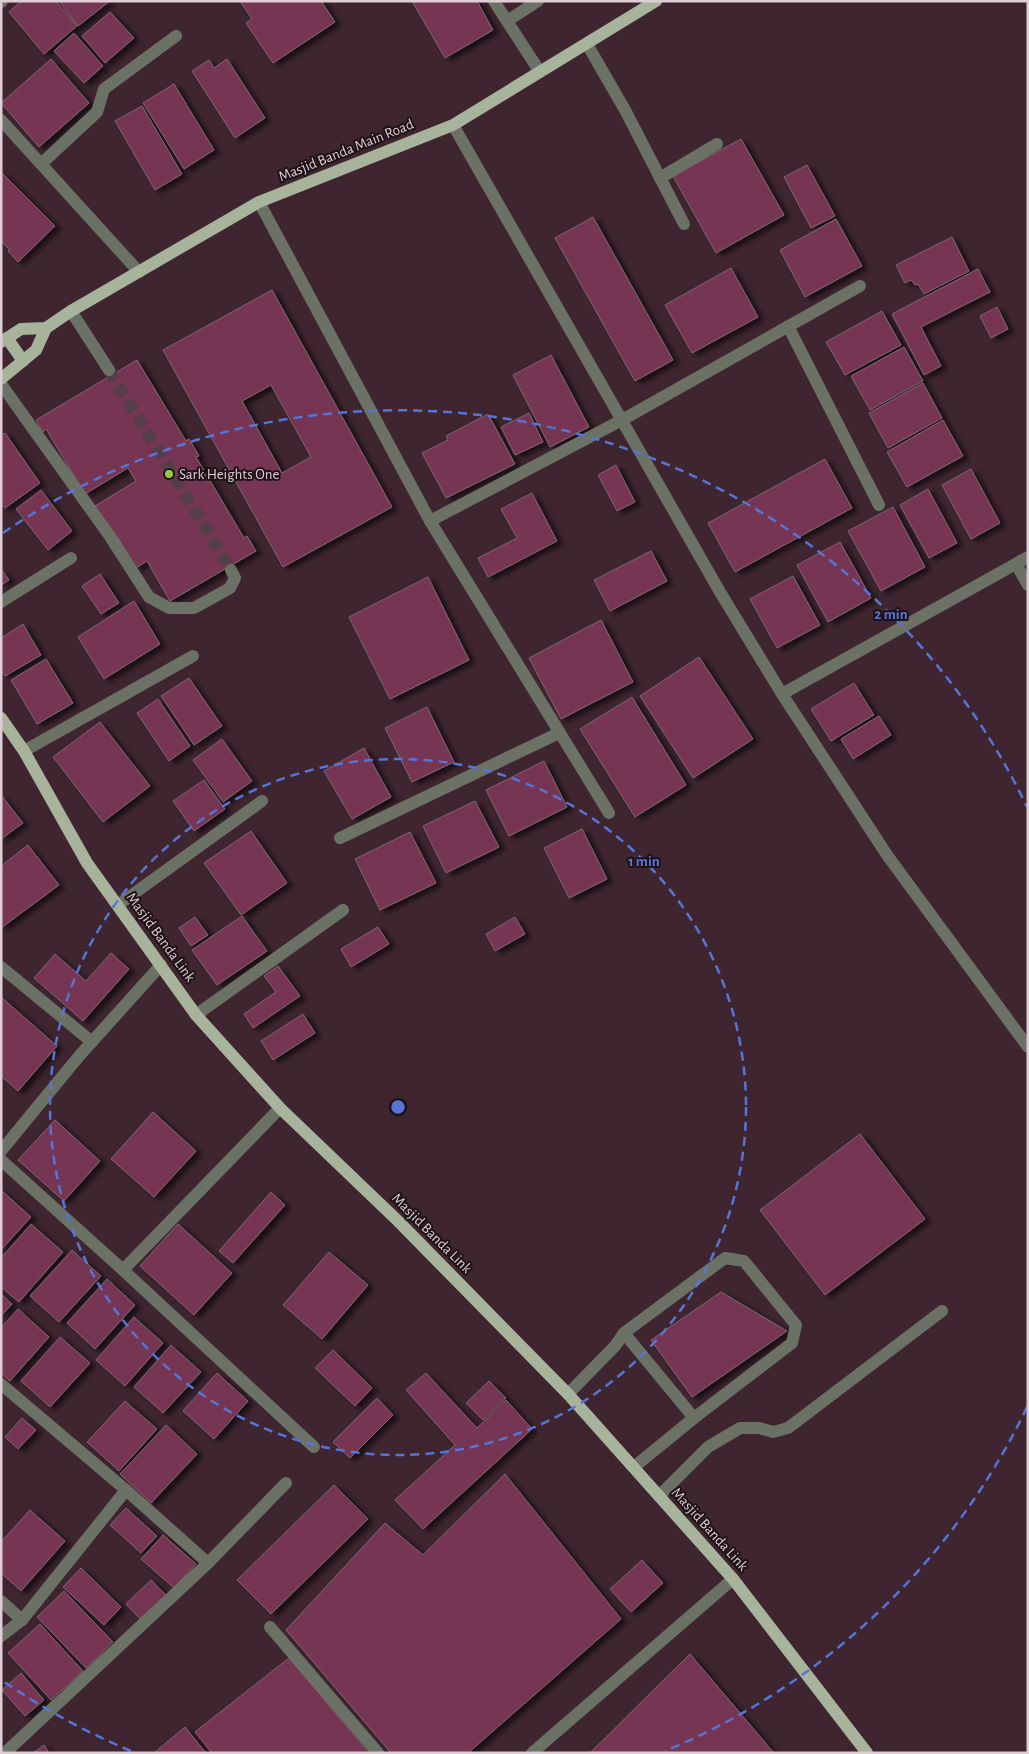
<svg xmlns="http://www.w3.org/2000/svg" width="1029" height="1754" font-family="'Alegreya Sans',sans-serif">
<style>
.building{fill:#753553;stroke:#826571;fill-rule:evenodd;filter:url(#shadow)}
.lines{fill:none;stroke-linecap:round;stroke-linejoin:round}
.minor-tunnel{stroke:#563e49;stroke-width:12;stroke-dasharray:12 6;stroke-linecap:butt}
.minor{stroke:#6b7165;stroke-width:12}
.major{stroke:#a8b39c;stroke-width:12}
.ring{fill:none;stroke:#5774d7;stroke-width:2.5;stroke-dasharray:9 6}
.poi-dot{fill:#95cc3b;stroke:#1e1217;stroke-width:2}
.labels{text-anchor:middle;stroke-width:4;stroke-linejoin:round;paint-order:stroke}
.street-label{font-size:15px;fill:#dfced5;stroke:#1e1217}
.poi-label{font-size:15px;fill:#dfced5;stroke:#1e1217;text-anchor:start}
.centre{fill:#5774d7;stroke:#1e1217;stroke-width:2.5}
.ring-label{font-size:15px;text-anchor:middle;font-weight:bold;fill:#5774d7;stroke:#1e1217;stroke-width:4;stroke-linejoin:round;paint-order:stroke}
</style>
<defs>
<filter id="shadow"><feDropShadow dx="5.5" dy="3" stdDeviation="2.5" flood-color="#0009"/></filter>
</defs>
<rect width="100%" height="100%" fill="#3e2530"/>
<g class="building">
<polygon points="21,1 56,1 77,26 44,54 9,12"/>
<polygon points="59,1 110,1 78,26"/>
<polygon points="240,1 321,1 335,22 273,63 246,23 252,19"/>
<polygon points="412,1 477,1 493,30 445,58"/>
<polygon points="110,12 134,38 105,63 82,36"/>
<polygon points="74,33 103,66 84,83 54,51"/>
<polygon points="51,59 89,103 39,147 1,103"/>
<polygon points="227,59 265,118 235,138 192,71 209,60 214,68"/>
<polygon points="174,84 214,150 184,169 143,103"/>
<polygon points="142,106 182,174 155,190 115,121"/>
<polygon points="741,139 784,215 716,253 673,176"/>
<polygon points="807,165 835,216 811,228 784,177"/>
<polygon points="1,172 55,226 18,262 8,251 10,250 1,241"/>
<polygon points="593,217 673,360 635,381 555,238"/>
<polygon points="836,219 862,266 805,297 780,250"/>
<polygon points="952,237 969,271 924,294 918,284 915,285 911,280 905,283 896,265"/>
<polygon points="731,268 758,317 692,353 665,305"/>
<polygon points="978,269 990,292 921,327 941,366 924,375 892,314"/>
<path d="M272 290 392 507 283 567 163 350ZM271 385 311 457 282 473 242 401Z"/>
<polygon points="997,307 1008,329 991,338 980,316"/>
<polygon points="882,311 901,345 845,375 826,342"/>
<polygon points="904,347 923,381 870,410 851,376"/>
<polygon points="551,355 589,427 550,447 513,375"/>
<polygon points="137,360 186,441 189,439 199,456 196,457 244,538 247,536 256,551 170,601 147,561 136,568 117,536 113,538 95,506 136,481 128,468 85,494 46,429 43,432 36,420"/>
<polygon points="923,383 942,418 888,448 869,413"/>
<polygon points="529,413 543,442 515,455 501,427"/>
<polygon points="488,414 515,464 446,498 422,453 448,440 446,436"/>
<polygon points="943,420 963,456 907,487 887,452"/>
<polygon points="5,433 40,483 5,508 1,504 1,435"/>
<polygon points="825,459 852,508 735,572 708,523"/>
<polygon points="616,465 635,502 617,511 598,475"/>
<polygon points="971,469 1000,523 971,539 942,485"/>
<polygon points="928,489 957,543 929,558 900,505"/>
<polygon points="41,490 72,531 48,550 16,509"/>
<polygon points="532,493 557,541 488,577 478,558 517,538 501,509"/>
<polygon points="893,507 925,567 881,591 848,531"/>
<polygon points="840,542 871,598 828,622 797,565"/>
<polygon points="651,551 667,581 610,611 594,580"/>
<polygon points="1,569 9,580 1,585"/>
<polygon points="100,574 119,603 101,614 82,586"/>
<polygon points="793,576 820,625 777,648 750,599"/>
<polygon points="428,577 469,660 390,699 349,617"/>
<polygon points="134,601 160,644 104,679 78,637"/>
<polygon points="601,620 633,682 561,719 529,658"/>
<polygon points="23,624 41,655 5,676 1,671 1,638"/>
<polygon points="699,657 753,739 693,778 640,696"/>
<polygon points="46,659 73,703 37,724 11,680"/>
<polygon points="189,678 222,726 194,745 161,696"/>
<polygon points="854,683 874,715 831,741 811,709"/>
<polygon points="632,697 686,785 635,817 580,729"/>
<polygon points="158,699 190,746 169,761 137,713"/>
<polygon points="427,707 454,762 412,782 385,728"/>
<polygon points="879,716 891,735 853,759 841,739"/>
<polygon points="100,722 150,786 103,822 53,757"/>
<polygon points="222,739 252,781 223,802 193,760"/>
<polygon points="364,748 391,797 352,819 324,771"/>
<polygon points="544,761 567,807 509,836 486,790"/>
<polygon points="204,780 225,809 194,831 173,801"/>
<polygon points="1,795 23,823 1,839"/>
<polygon points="475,801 499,847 446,873 423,826"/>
<polygon points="582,829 607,879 569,898 544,848"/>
<polygon points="251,831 287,883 241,915 204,863"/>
<polygon points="410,832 436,883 380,910 355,859"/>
<polygon points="28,845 59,885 1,928 1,866"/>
<polygon points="242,916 267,951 217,985 192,950"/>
<polygon points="195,917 208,935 191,946 179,928"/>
<polygon points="515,917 525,934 495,951 486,934"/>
<polygon points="378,927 389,944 351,967 341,949"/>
<polygon points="111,953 129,969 83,1021 34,978 55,954 86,981"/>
<polygon points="278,966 300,996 253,1028 244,1014 276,992 264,976"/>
<polygon points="1,997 57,1046 18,1091 1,1076"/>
<polygon points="303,1014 315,1033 273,1060 261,1041"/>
<polygon points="153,1112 196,1151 154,1197 111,1159"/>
<polygon points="55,1120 100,1161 64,1201 18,1160"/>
<polygon points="860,1134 925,1219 825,1295 760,1210"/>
<polygon points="1,1190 31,1217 1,1250"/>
<polygon points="271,1192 285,1205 233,1263 219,1251"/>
<polygon points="31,1224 63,1252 19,1302 1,1287 1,1258"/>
<polygon points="178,1224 232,1273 194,1315 140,1266"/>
<polygon points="72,1250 101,1276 59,1322 30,1296"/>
<polygon points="329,1252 368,1285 322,1339 283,1305"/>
<polygon points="107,1279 135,1305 95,1349 67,1323"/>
<polygon points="721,1292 787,1331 692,1397 651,1340"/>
<polygon points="1,1294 12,1304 1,1316"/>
<polygon points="18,1309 49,1337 10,1381 1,1373 1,1328"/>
<polygon points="134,1317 163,1343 125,1386 96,1360"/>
<polygon points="60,1337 90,1363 50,1407 21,1381"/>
<polygon points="171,1345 201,1372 163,1413 134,1387"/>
<polygon points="333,1350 372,1388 355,1406 315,1368"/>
<polygon points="217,1373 248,1401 214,1439 183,1411"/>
<polygon points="426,1373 477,1428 506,1400 532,1429 423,1529 395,1500 455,1445 406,1390"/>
<polygon points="489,1381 506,1398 483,1420 466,1403"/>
<polygon points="377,1398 393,1415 350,1458 333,1442"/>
<polygon points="125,1401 157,1429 119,1471 87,1442"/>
<polygon points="22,1418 36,1430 18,1449 5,1437"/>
<polygon points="166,1425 197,1454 151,1503 120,1474"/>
<polygon points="505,1474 621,1619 468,1753 391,1753 286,1630 385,1523 423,1555"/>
<polygon points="334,1485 368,1519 271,1614 237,1580"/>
<polygon points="126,1508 157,1536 141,1553 110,1525"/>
<polygon points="30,1510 65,1541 21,1591 1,1573 1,1542"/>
<polygon points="163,1535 196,1564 174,1588 141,1559"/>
<polygon points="642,1560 663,1583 631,1612 610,1589"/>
<polygon points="81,1568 121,1607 104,1625 63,1587"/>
<polygon points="151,1580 166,1595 141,1620 126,1604"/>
<polygon points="64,1591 113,1642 86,1668 37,1617"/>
<polygon points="40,1624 83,1671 51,1700 8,1653"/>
<polygon points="690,1654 774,1753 590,1753"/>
<polygon points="289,1658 369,1753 212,1753 195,1732"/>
<polygon points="21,1673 44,1700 25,1716 2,1690"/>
<polygon points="185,1727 206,1753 154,1753"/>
<polygon points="44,1745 49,1753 33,1753"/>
</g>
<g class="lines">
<polyline class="minor-tunnel" points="109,370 231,570"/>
<g class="minor">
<polyline points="494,1 540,72"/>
<polyline points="1,2 2,1"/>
<polyline points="507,21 538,1"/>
<polyline points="587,44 625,110 684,224"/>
<polyline points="1,120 139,272"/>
<polyline points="453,125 720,592 782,694 887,855 1028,1047"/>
<polyline points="41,164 97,112 104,89 176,36"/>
<polyline points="660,178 717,144"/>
<polyline points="259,202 430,521 609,813"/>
<polyline points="71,311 109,370"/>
<polyline points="788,326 879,505"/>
<polyline points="1,384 109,535 149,597 169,608 194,608 230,588 235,578 231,570"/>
<polyline points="430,521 622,420 860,286"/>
<polyline points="1016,564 1028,585"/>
<polyline points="1,602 71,558"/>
<polyline points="782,694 1028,557"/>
<polyline points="24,751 193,656"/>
<polyline points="340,838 559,733"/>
<polyline points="118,905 262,801"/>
<polyline points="1,967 92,1042"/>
<polyline points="196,1015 343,910"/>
<polyline points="1,1151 80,1055 161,965"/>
<polyline points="1,1160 123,1270 314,1447"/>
<polyline points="123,1270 280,1108"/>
<polyline points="624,1333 694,1418"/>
<polyline points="1,1384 126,1490 208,1563"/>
<polyline points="568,1394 615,1346 624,1333 725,1258 744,1261 796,1325 792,1343 694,1418 634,1467"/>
<polyline points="659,1496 708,1447 740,1428 759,1428 773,1432 788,1428 942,1311"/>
<polyline points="1,1601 22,1620"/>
<polyline points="270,1627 378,1753"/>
<polyline points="1,1636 22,1620 126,1490"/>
<polyline points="5,1753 208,1563 286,1483"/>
<polyline points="532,1753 733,1579"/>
</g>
<g class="major">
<polyline points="7,338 23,361"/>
<polyline points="1,342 21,329 46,328 71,311 259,202 453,125 656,1"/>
<polyline points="1,379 36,350 46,328"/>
<polyline points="1,718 24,751 87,863 196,1015 280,1108 398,1221 568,1394 733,1579 867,1753"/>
</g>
</g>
<g class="ring">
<circle cx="398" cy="1107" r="348"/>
<path d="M1027 1407A697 697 0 0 1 665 1751M131 1751A697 697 0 0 1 3 1681M3 533A697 697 0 0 1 1027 807"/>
</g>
<circle class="poi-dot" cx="169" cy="474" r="5"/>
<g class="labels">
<g class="street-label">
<text transform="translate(346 150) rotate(-22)" y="5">Masjid Banda Main Road</text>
<text transform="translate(161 937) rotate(54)" y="5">Masjid Banda Link</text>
<text transform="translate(432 1233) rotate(45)" y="5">Masjid Banda Link</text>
<text transform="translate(710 1529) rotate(48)" y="5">Masjid Banda Link</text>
</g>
<g class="poi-label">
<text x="179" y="479">Sark Heights One</text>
</g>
</g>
<circle cx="398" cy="1107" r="8" class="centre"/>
<g class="ring-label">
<text x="891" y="619">2 min</text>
<text x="644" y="866">1 min</text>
</g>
<rect width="1029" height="1754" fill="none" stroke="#dfced5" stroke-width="5"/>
</svg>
